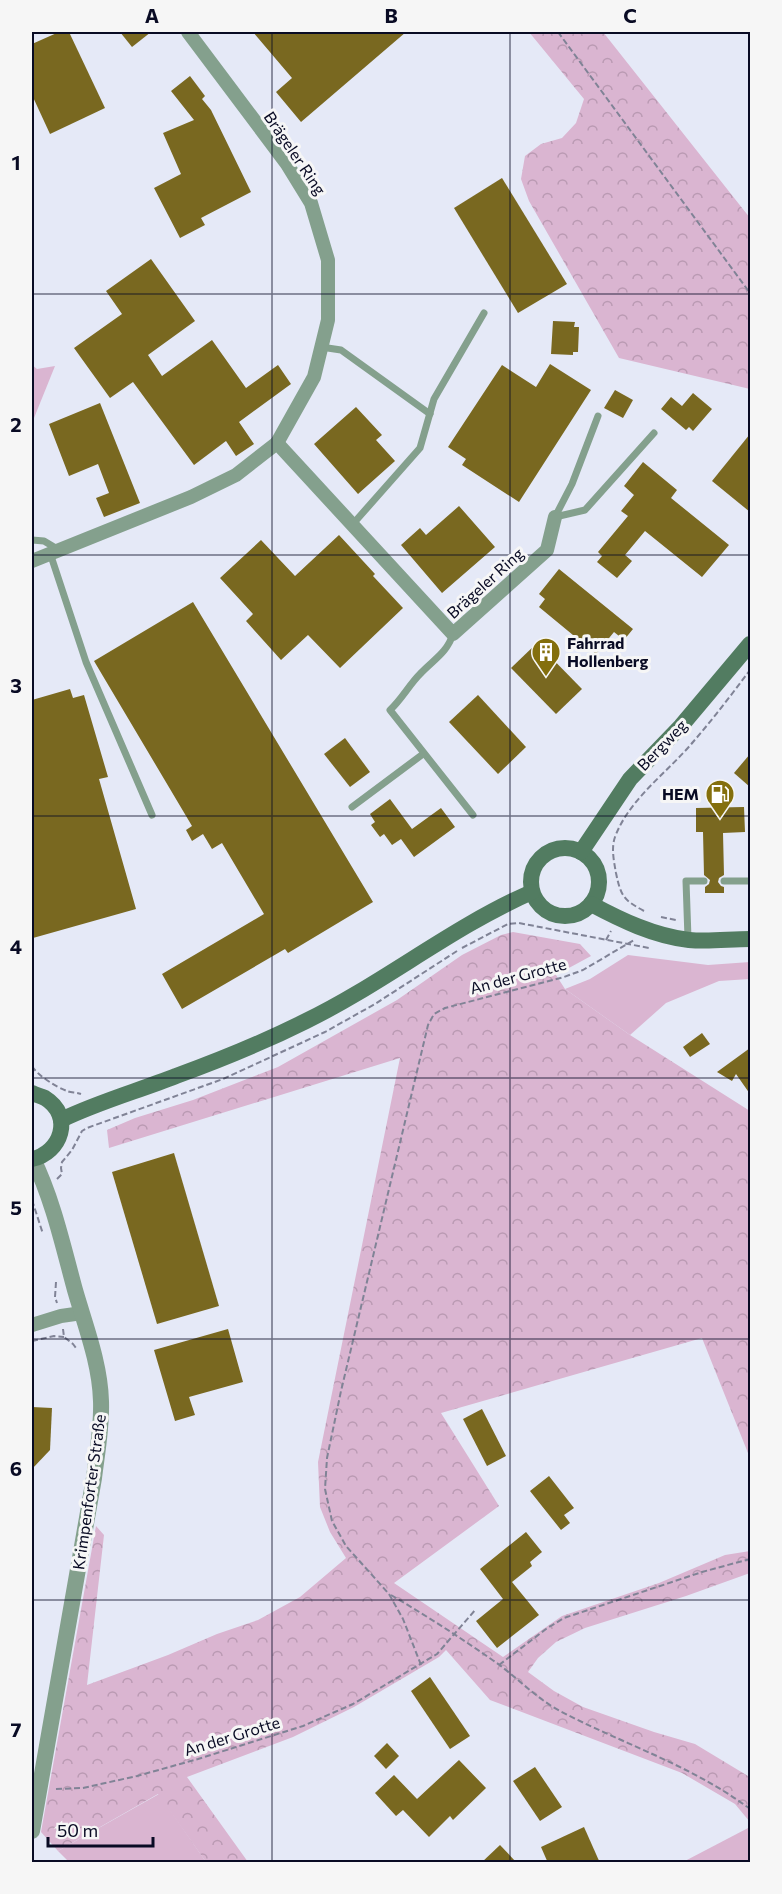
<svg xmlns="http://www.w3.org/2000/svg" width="782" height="1894" font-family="Commissioner,sans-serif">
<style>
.green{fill:#dab5d1}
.forest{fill:url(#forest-crowns)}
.building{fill:#796820}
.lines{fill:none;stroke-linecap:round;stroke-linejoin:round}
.path{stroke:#808396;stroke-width:2;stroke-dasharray:6 3;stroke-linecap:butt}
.service{stroke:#84a08d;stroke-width:7}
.minor{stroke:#84a08d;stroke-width:14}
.tertiary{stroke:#84a08d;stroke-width:16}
.secondary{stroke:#527c61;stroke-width:16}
.grid{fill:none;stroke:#090b24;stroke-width:1.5;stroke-opacity:0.55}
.labels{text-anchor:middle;stroke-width:6;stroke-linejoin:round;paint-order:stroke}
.street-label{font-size:16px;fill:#090b24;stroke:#f6f6f6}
.poi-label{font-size:16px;font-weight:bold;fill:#090b24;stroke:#f6f6f6;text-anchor:start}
.neatline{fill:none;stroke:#090b24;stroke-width:2}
.grid-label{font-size:20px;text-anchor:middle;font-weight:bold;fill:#090b24}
</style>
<defs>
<pattern id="forest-crowns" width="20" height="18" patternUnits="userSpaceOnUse" patternTransform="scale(1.5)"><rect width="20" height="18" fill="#dab5d1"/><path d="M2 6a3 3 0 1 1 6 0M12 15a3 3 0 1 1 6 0" fill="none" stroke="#ba9ab3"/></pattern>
</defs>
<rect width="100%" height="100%" fill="#e5e9f7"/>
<g class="green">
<polygon points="32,365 37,369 55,366 32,423"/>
<polygon points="628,955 708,965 750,962 750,979 719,981 666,1003 630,1035 565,989 590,979"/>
<polygon points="159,1794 206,1862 69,1862 58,1851"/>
<polygon points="750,1827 750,1862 683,1862"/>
</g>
<g class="forest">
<polygon points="529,32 603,32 750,218 750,389 619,358 529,201 521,179 525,156 541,144 562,138 576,123 584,99"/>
<polygon points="513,932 580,944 591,956 556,975 565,989 630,1035 750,1111 750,1458 702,1338 441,1413 499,1506 394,1583 503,1657 562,1616 659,1583 725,1555 750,1551 750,1573 686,1596 585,1628 556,1642 538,1658 528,1672 554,1691 583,1707 654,1732 695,1744 748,1776 750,1778 750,1822 735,1804 682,1773 490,1700 446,1650 439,1657 354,1707 293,1737 187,1777 248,1862 206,1862 158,1794 58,1851 41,1832 96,1526 104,1535 87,1685 168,1655 217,1634 258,1620 300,1597 346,1558 330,1532 320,1507 318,1462 400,1058 109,1148 107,1130 135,1118 193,1100 278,1067 397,1000 462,955 501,935"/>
</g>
<g class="building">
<polygon points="59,32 69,32 105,108 50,134 32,95 32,44"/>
<polygon points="120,32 151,32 132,47"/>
<polygon points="253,32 406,32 301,122 276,92 292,78"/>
<polygon points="190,76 205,96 202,99 211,110 251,192 201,218 205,225 180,238 154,188 181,174 163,133 194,120 171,91"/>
<polygon points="502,178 567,284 518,313 454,208"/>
<polygon points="151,259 195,321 148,355 162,376 212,340 246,388 278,365 291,384 239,422 254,444 236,456 226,441 194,465 133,382 110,398 74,348 122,314 106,291"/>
<polygon points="553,321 575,322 574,327 579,327 578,352 573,352 573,355 551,354"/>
<polygon points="550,364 591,390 519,502 462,465 466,459 448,447 502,365 536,387"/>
<polygon points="615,390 633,400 623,418 604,408"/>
<polygon points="693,393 712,409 693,431 689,427 686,430 661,409 671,397 682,406"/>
<polygon points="100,403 140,503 104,517 96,498 109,493 98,464 69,476 49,424"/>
<polygon points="356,407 382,435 376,440 395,461 358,494 314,444"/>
<polygon points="750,434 750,512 712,481"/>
<polygon points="643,462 677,490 671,498 729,545 702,577 645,531 625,555 632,561 617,578 597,562 602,556 598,552 628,516 621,511 634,495 624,486"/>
<polygon points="459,506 495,547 442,593 401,545 420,528 426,535"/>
<polygon points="339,535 375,574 373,576 403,608 340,668 308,635 281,660 246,621 253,614 220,578 261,540 295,576"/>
<polygon points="559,569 633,629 624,640 614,632 596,654 539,607 545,599 539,594"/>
<polygon points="193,602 373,902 288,953 285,949 182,1009 162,974 264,914 222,843 212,849 203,834 192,841 186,830 192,826 94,661"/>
<polygon points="537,643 582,689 556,714 511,668"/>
<polygon points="70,689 73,698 84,695 108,777 99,779 136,909 33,938 32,932 32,700"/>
<polygon points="478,695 526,747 498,774 449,722"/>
<polygon points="345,738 370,772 350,787 324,754"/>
<polygon points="750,754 750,787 734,773"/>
<polygon points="390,799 412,829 441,808 455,827 414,857 401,839 392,845 384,834 380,837 371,825 375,822 370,814"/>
<polygon points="744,807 745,832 723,833 724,875 719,878 718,882 721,886 724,887 724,893 705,893 705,887 709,884 710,880 704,875 703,832 696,832 696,808"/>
<polygon points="702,1033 710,1044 690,1057 683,1047"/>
<polygon points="750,1048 750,1094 736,1074 732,1081 717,1072"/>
<polygon points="174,1153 219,1306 157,1324 112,1172"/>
<polygon points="228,1329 243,1382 189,1397 195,1415 175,1421 154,1350"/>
<polygon points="32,1407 52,1408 50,1450 32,1469"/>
<polygon points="482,1409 506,1456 487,1466 463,1419"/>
<polygon points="549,1476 574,1508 564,1515 570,1523 561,1530 530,1491"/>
<polygon points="526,1532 542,1552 530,1562 532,1566 512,1582 539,1615 497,1648 476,1621 503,1599 480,1569"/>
<polygon points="430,1677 470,1736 450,1749 411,1691"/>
<polygon points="387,1743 399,1756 386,1769 374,1756"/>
<polygon points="459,1760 486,1788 453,1820 450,1816 429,1837 403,1810 396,1816 375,1793 394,1775 417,1799"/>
<polygon points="535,1767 562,1807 540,1821 513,1781"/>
<polygon points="584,1827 600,1863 548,1863 541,1847"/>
<polygon points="500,1845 517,1863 481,1863"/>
</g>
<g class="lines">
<g class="path">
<polyline points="558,32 750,293"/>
<path d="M644 911C624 900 621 897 616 873 614 862 611 848 615 837 629 799 668 772 693 742 713 719 732 694 750 670"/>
<polyline points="661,917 676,920"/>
<polyline points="606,940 611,931"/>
<polyline points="462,948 508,924 519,923 649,948"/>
<path d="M32 1066C37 1075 56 1087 67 1091 71 1093 76 1092 81 1094"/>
<polyline points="57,1179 62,1174 61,1168 62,1162 72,1150 82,1131 87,1128 223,1079 325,1032 375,1004 457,951"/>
<polyline points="32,1200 43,1234"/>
<polyline points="56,1282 55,1297 57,1303"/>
<polyline points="63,1329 64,1337 73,1344 76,1348"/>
<polyline points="32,1341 54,1336 64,1337"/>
<path d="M391 1595C425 1615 458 1636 491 1659 515 1675 534 1697 560 1711 623 1744 693 1766 750 1809"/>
<polyline points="421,1665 403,1619 389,1594 346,1546 332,1521 325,1489 327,1458 341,1391 428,1025 434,1014 445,1008 564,977 583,970 634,940"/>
<polyline points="499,1665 546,1629 564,1618 702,1572 750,1559"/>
<polyline points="56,1789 83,1788 137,1776 198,1759 303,1726 353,1704 437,1654 476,1609"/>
</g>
<g class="service">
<polyline points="321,347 341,350 430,414"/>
<polyline points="555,517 585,510 654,433"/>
<polyline points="555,517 572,484 598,416"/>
<polyline points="352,525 420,448 434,399 484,313"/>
<polyline points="32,540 44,541 59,550"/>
<polyline points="50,553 86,662 152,815"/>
<path d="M453 634C447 653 433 660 420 674 409 685 402 699 390 710L473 815"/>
<polyline points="352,807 423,754"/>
<polyline points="724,881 750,881"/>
<polyline points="688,938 686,881 704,881"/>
</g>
<g class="minor">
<polyline points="188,32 287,164 311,203 328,260 328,320 314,377 277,443"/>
<polyline points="32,561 191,497 236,475 277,443 453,634 547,550 555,517"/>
<polyline points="32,1325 61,1316 82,1313"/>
</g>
<path class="tertiary" d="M32 1831 94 1478C97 1453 102 1427 101 1401 100 1363 85 1325 75 1290 63 1246 53 1200 33 1159"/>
<g class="secondary">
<circle cx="565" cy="882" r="34"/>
<polyline points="581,852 630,779 681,726 750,644"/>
<path d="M591 904C621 920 654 936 689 940 709 942 730 939 750 939"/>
<path d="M32 1093C36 1095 41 1096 45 1098 74 1116 61 1153 32 1159"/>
<path d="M61 1120C98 1102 138 1091 176 1076 220 1060 264 1042 306 1021 384 983 452 927 532 892"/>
</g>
</g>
<path class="grid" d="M272 32V1862M510 32V1862M32 294H750M32 555H750M32 816H750M32 1078H750M32 1339H750M32 1600H750"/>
<defs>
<g id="building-pin" transform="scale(1.5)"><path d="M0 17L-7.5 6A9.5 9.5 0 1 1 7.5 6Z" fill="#846f0d" stroke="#f6f6f6"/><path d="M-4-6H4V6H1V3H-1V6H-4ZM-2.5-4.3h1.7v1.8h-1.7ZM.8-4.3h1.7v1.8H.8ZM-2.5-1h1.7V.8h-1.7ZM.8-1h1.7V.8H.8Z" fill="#fff"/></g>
<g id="fuel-pin" transform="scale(1.5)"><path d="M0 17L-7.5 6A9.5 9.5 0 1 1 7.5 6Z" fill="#846f0d" stroke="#f6f6f6"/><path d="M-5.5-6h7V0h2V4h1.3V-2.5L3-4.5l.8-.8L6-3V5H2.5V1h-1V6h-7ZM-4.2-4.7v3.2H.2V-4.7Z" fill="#fff"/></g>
</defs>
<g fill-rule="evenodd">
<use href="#building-pin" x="546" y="652"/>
<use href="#fuel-pin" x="720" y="794"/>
</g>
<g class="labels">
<g class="street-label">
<text transform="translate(295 153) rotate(56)" y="6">Brägeler Ring</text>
<text transform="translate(485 583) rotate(-42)" y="6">Brägeler Ring</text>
<text transform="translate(662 745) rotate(-46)" y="6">Bergweg</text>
<text transform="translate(518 976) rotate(-15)" y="6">An der Grotte</text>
<text transform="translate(89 1492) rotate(-82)" y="6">Krimpenforter Straße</text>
<text transform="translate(232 1736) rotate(-17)" y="6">An der Grotte</text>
</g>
<g class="poi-label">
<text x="567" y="649">Fahrrad<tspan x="567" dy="18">Hollenberg</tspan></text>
<text x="699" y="800" text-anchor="end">HEM</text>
</g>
</g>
<rect width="782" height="1894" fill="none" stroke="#f6f6f6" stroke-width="66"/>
<path d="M48 1837v9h105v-9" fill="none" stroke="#090b24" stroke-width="3"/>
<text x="57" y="1837" font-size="18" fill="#090b24" stroke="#f6f6f6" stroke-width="4.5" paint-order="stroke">50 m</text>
<rect x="33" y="33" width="716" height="1828" class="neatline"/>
<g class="grid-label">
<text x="152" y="23">A</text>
<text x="391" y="23">B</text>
<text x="630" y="23">C</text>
<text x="16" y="170">1</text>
<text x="16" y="432">2</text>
<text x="16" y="693">3</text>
<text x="16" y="954">4</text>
<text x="16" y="1215">5</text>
<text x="16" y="1476">6</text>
<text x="16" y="1737">7</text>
</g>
</svg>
